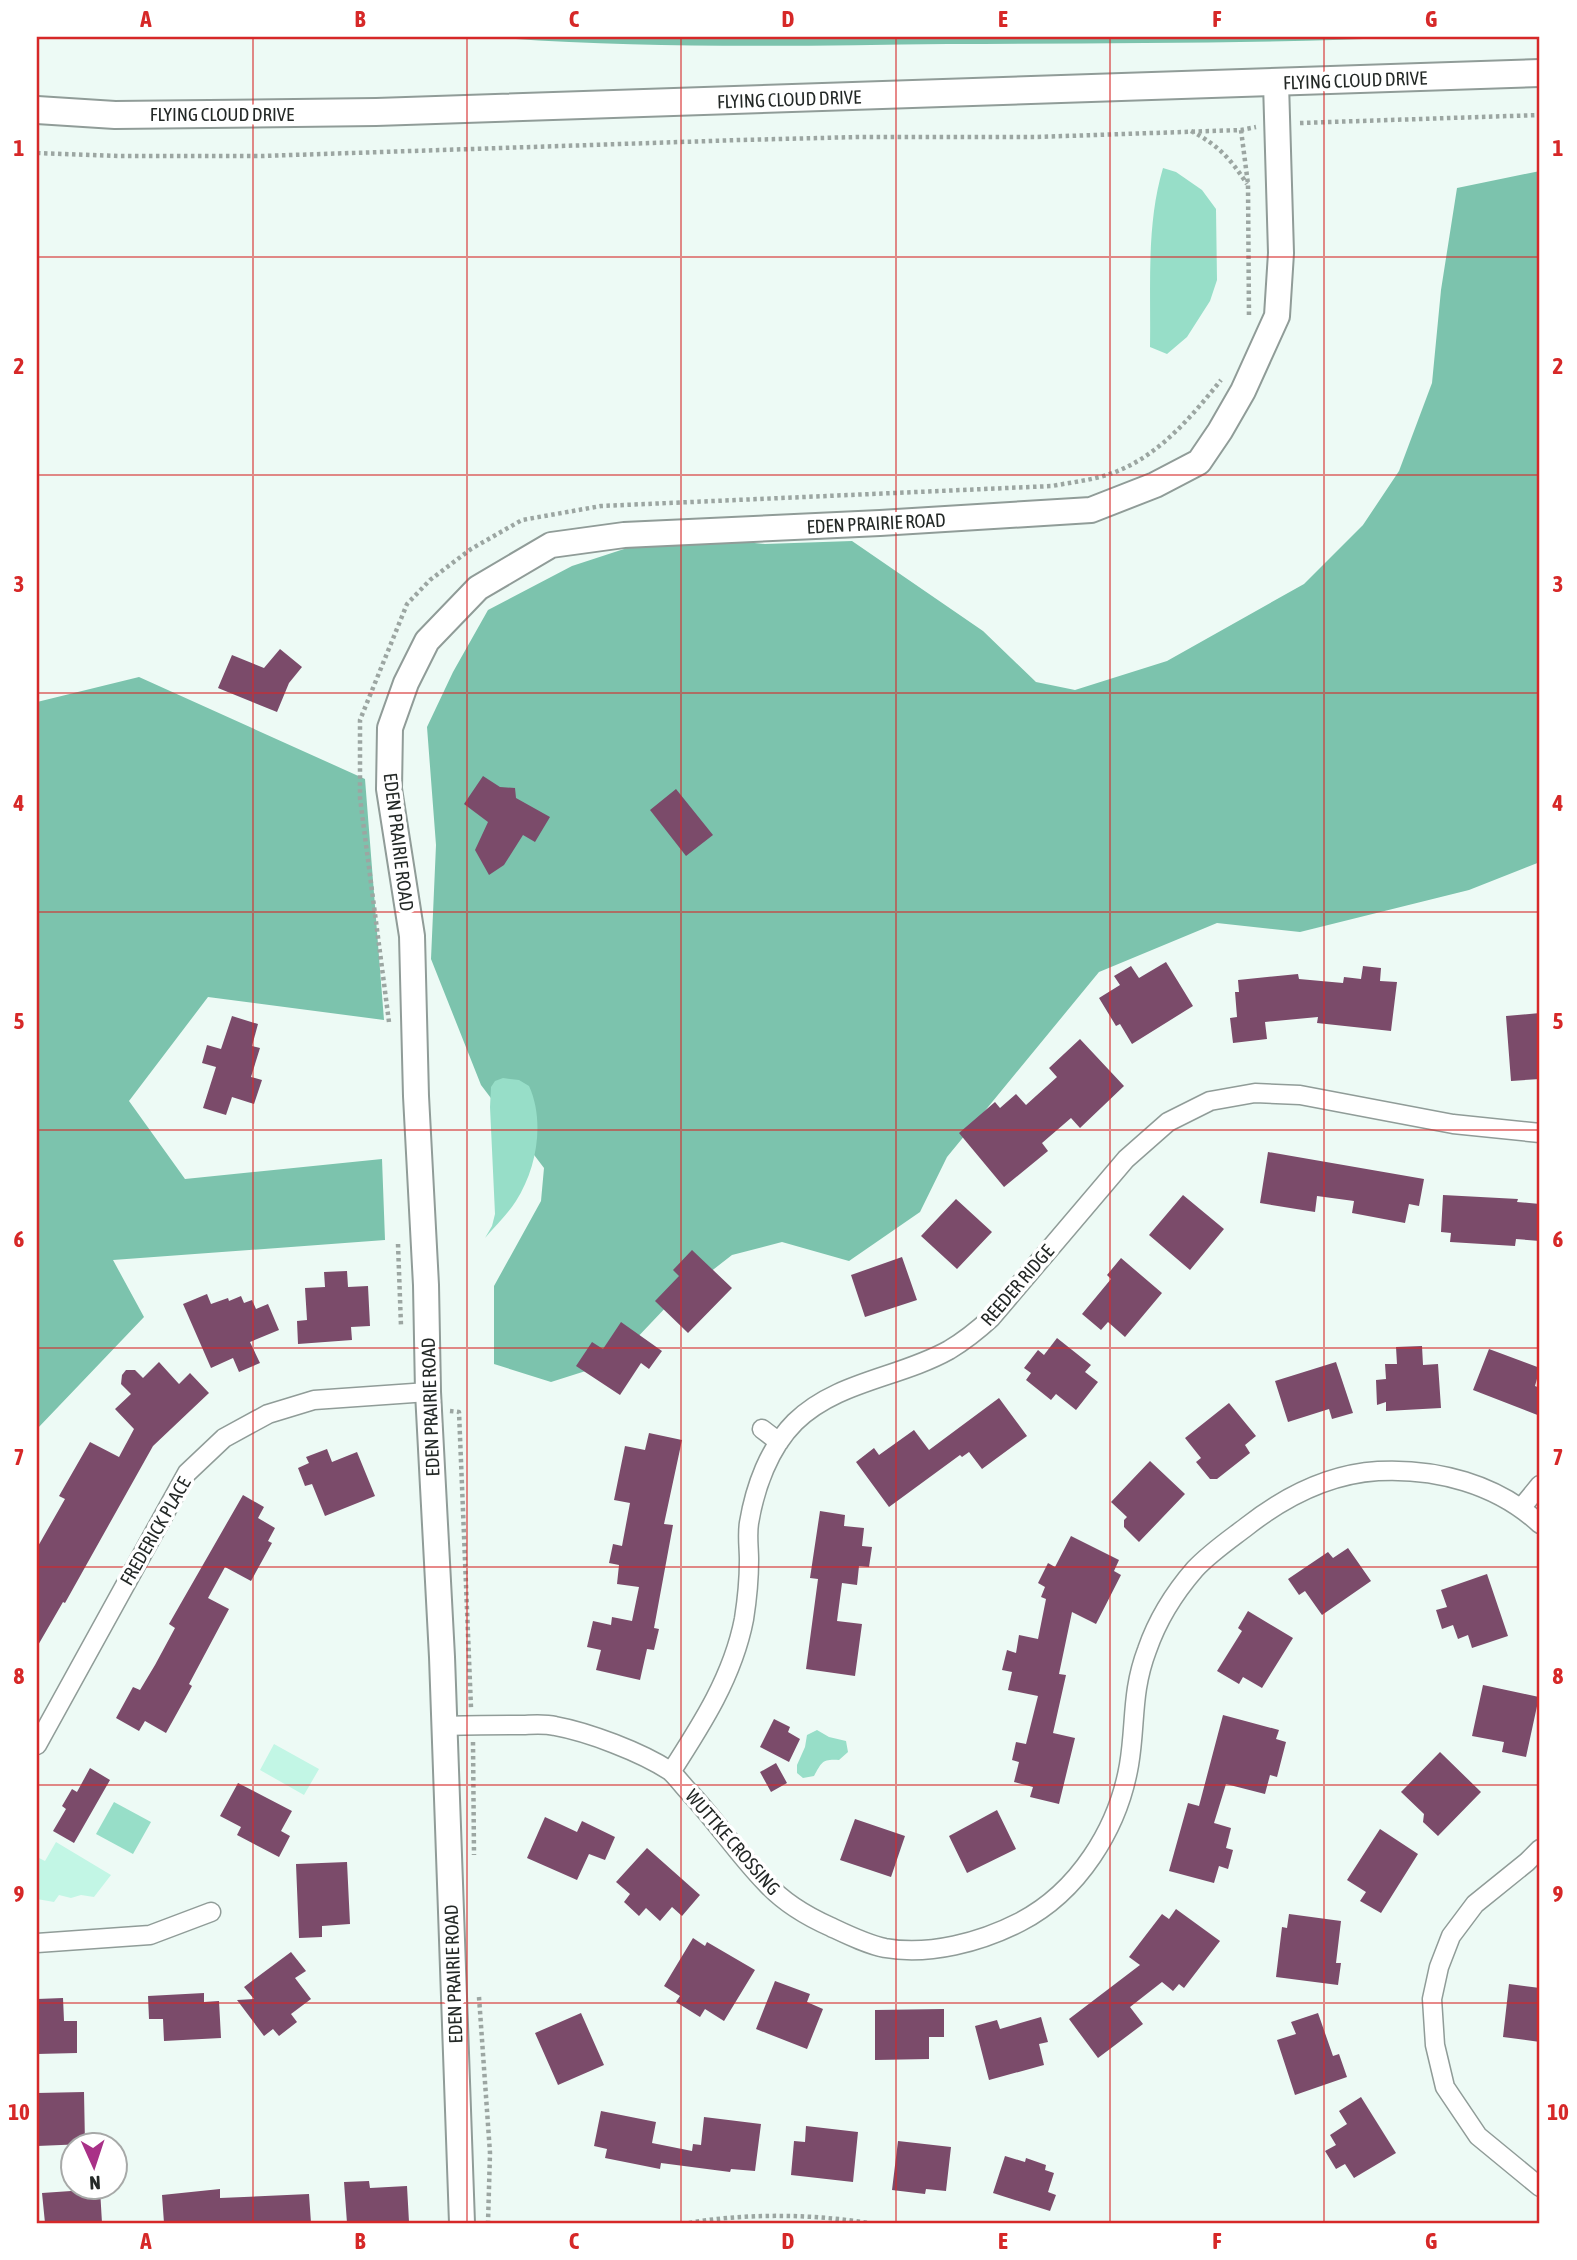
<svg xmlns="http://www.w3.org/2000/svg" width="1577" height="2260" font-family="'Asap Condensed',sans-serif">
<style>
.green{fill:#c2f6e5}
.forest{fill:#7cc3ad}
.water{fill:#97dec8}
.building{fill:#7b4b6a}
.lines{fill:none;stroke-linecap:round;stroke-linejoin:round}
.street-casing{stroke:#909c98;stroke-width:21}
.secondary-casing{stroke:#909c98;stroke-width:28}
.primary-casing{stroke:#909c98;stroke-width:30}
.path{stroke:#9ca6a2;stroke-width:4.5;stroke-dasharray:3.5 3.5;stroke-linecap:butt}
.street{stroke:#fff;stroke-width:18}
.secondary{stroke:#fff;stroke-width:24}
.primary{stroke:#fff;stroke-width:26}
.grid{fill:none;stroke:#d62828;stroke-width:2;stroke-opacity:0.55}
.labels{text-anchor:middle;dominant-baseline:central;stroke-width:7;stroke-linejoin:round;paint-order:stroke}
.street-label{font-size:19px;fill:#232826;stroke:#fff}
.neatline{fill:none;stroke:#d62828;stroke-width:2.5}
.grid-label{font-size:23px;text-anchor:middle;font-weight:bold;fill:#d62828}
</style>
<rect width="100%" height="100%" fill="#edfaf5"/>
<!-- green -->
<path class="green" d="M274,1744L319,1769L304,1795L260,1770Z
M56,1842L111,1875L94,1897L81,1895L71,1898L59,1895L54,1902L37,1899V1857L45,1861Z"/>
<!-- forest -->
<path class="forest" d="M488,37H1414C1259,44 1104,43 948,44C795,46 640,49 488,37Z
M1540,171V862L1469,890L1300,932L1217,923L1099,972L947,1157L920,1212L849,1261L782,1242L732,1255L669,1304L614,1362L551,1382L494,1364V1286L541,1201L544,1168L481,1085L431,959L436,845L427,727L453,672L488,610L572,566L670,534L765,544L852,541L983,631L1036,682L1075,690L1167,661L1304,584L1363,525L1399,471L1432,383L1441,290L1457,188Z
M139,677L365,779L384,1020L208,997L129,1101L185,1179L382,1159L385,1240L113,1260L144,1317L37,1429V702Z"/>
<!-- water -->
<path class="water" d="M1163,168L1176,172L1202,190L1216,209L1217,280L1210,301L1187,337L1167,354L1150,347C1151,288 1146,225 1163,168Z
M503,1078L519,1080L529,1086C545,1121 537,1168 516,1201C508,1214 495,1226 485,1238L492,1226L495,1214L490,1107L491,1087L495,1081Z
M817,1730L829,1737L846,1741L848,1752L839,1760C822,1759 822,1762 814,1776L803,1778L797,1773V1765L805,1747L807,1735Z
M114,1802L151,1822L133,1854L96,1834Z"/>
<!-- building -->
<path class="building" d="M280,649L302,667L289,683L277,712L218,688L232,655L264,668Z
M483,776L500,787L515,788L516,798L550,817L535,842L523,835L504,865L489,875L475,850L488,822L464,804Z
M676,789L713,835L686,856L650,810Z
M1166,962L1193,1006L1132,1044L1120,1024L1116,1026L1099,998L1120,985L1114,976L1131,966L1139,978Z
M1363,966L1381,968L1380,981L1397,982L1391,1031L1317,1023L1318,1017L1265,1022L1267,1039L1233,1043L1230,1018L1237,1017L1235,992H1239L1238,980L1298,974L1299,979L1343,983L1344,977L1361,979Z
M1540,1013V1079L1511,1081L1506,1016Z
M232,1016L258,1024L252,1046L260,1048L251,1077L262,1080L254,1104L232,1097L226,1115L203,1108L216,1067L202,1063L207,1045L221,1049Z
M1080,1039L1124,1086L1080,1128L1071,1118L1042,1143L1048,1151L1004,1187L959,1133L995,1102L1000,1108L1016,1094L1026,1105L1057,1077L1049,1068Z
M1268,1152L1424,1179L1419,1206L1409,1204L1405,1223L1352,1213L1354,1201L1317,1196L1315,1212L1260,1203Z
M1183,1195L1224,1229L1190,1270L1149,1235Z
M1443,1195L1518,1199L1517,1202L1540,1204V1241L1516,1239L1515,1246L1450,1242L1451,1233L1441,1232Z
M956,1199L992,1232L957,1269L921,1236Z
M692,1250L732,1288L688,1333L655,1301L679,1276L673,1270Z
M902,1257L917,1300L865,1317L851,1275Z
M1121,1258L1162,1293L1125,1337L1108,1322L1101,1330L1082,1314L1111,1279L1107,1275Z
M347,1271L348,1287L368,1286L370,1326L351,1327L352,1340L298,1344L297,1321L307,1320L305,1288L325,1287L324,1272Z
M207,1294L211,1304L228,1298L229,1301L241,1296L244,1303L252,1300L256,1309L268,1304L279,1330L250,1342L260,1363L239,1372L233,1358L211,1368L183,1304Z
M621,1322L662,1351L649,1369L641,1363L620,1395L576,1366L592,1342L603,1349Z
M1057,1338L1091,1365L1085,1372L1098,1382L1076,1410L1056,1394L1051,1400L1026,1380L1031,1373L1024,1368L1038,1350L1044,1355Z
M1422,1346L1423,1365L1438,1364L1441,1408L1386,1411V1402L1377,1405L1376,1380L1386,1379L1385,1364H1397L1396,1347Z
M1489,1349L1540,1368L1535,1386L1540,1388V1416L1473,1390Z
M159,1362L179,1384L190,1373L209,1393L153,1446L65,1603L63,1602L37,1647V1548L65,1499L59,1496L90,1442L119,1457L134,1429L115,1409L131,1394L121,1384L122,1375L126,1370H135L143,1378Z
M1336,1362L1353,1413L1332,1419L1329,1409L1288,1422L1275,1381Z
M999,1398L1027,1436L982,1469L969,1452L962,1457L960,1455L889,1507L856,1462L874,1448L879,1455L914,1430L929,1450Z
M1229,1403L1256,1436L1245,1445L1250,1453L1217,1479H1210L1196,1462L1201,1458L1185,1438Z
M649,1433L682,1440L664,1524L673,1525L654,1628L659,1629L654,1650L647,1649L640,1680L596,1670L601,1650L587,1647L593,1621L611,1625L612,1617L632,1621L639,1587L617,1584L619,1565L609,1563L613,1544L622,1546L630,1503L614,1500L625,1446L645,1450Z
M327,1449L332,1462L357,1452L375,1496L325,1516L312,1484L305,1486L298,1468L309,1463L306,1457Z
M1150,1461L1185,1494L1139,1542L1124,1527V1520L1127,1517L1111,1502Z
M243,1495L264,1507L258,1518L275,1528L268,1541L272,1543L251,1581L225,1567L208,1598L229,1609L189,1684L192,1686L166,1733L145,1721L139,1731L116,1718L133,1687L140,1690L155,1665L175,1628L169,1624Z
M820,1511L845,1515L844,1526L864,1528L862,1546L872,1547L869,1567L859,1566L857,1585L842,1583L837,1621L862,1624L855,1676L806,1669L818,1579L810,1578Z
M1071,1536L1119,1560L1114,1571L1121,1575L1096,1624L1072,1612L1059,1674L1066,1675L1053,1733L1075,1738L1059,1804L1030,1797L1033,1787L1014,1782L1019,1762L1012,1760L1016,1742L1026,1744L1038,1696L1008,1690L1012,1672L1002,1670L1007,1650L1016,1653L1019,1635L1038,1639L1046,1599L1041,1597L1045,1587L1038,1583L1048,1563L1055,1567Z
M1348,1548L1371,1581L1322,1615L1305,1591L1299,1595L1288,1579L1328,1552L1333,1558Z
M1487,1574L1508,1636L1472,1648L1468,1635L1458,1639L1453,1625L1442,1629L1436,1610L1447,1607L1441,1590Z
M1248,1611L1293,1638L1262,1688L1243,1677L1239,1684L1217,1671L1242,1631L1238,1628Z
M1483,1685L1539,1697L1526,1757L1502,1752L1504,1742L1472,1736Z
M1223,1715L1279,1730L1276,1739L1286,1742L1277,1777L1270,1775L1265,1794L1226,1784L1214,1823L1231,1828L1226,1848L1233,1850L1228,1869L1219,1866L1214,1883L1169,1871L1188,1803L1199,1806Z
M774,1719L790,1727L788,1732L800,1739L789,1762L760,1747Z
M1440,1752L1481,1792L1438,1836L1423,1822L1424,1814L1401,1792Z
M776,1763L787,1783L771,1792L760,1772Z
M90,1768L110,1780L74,1843L53,1831L66,1809L62,1806L72,1789L77,1792Z
M238,1783L292,1811L281,1831L290,1836L279,1857L237,1835L241,1827L220,1816Z
M997,1810L1016,1849L967,1873L949,1836Z
M545,1817L577,1832L582,1821L615,1837L605,1860L589,1854L577,1880L527,1858Z
M855,1819L905,1836L891,1877L840,1860Z
M1380,1829L1418,1854L1381,1913L1360,1901L1366,1892L1347,1880Z
M647,1848L700,1895L682,1916L672,1907L660,1921L646,1908L639,1916L624,1902L630,1894L616,1882Z
M347,1862L350,1924L322,1926V1937L299,1938L296,1864Z
M1176,1909L1220,1941L1184,1988L1179,1984L1173,1991L1162,1982L1130,2007L1143,2024L1098,2058L1069,2019L1140,1965L1129,1957L1162,1914L1169,1919Z
M1289,1914L1341,1921L1336,1963H1341L1338,1985L1276,1977L1282,1927L1287,1928Z
M693,1938L705,1946L707,1942L755,1970L724,2021L705,2009L700,2017L676,2002L680,1996L664,1986Z
M291,1952L306,1971L295,1978L311,1999L291,2014L297,2022L279,2036L273,2029L264,2036L237,2000L254,1999L244,1987Z
M775,1981L810,1994L807,2002L823,2009L807,2049L756,2029Z
M1509,1984L1540,1988V2042L1503,2037Z
M204,1993V2002L219,2001L221,2038L164,2041L163,2019H149L148,1996Z
M63,1998L64,2021H77V2053L37,2054V1999Z
M944,2009V2037H929V2059L875,2060V2010Z
M581,2013L604,2065L558,2085L535,2033Z
M1318,2013L1333,2056L1339,2054L1347,2077L1295,2095L1277,2040L1296,2034L1291,2022Z
M1041,2017L1048,2042L1039,2044L1044,2065L989,2080L975,2026L997,2020L1000,2029Z
M84,2092L85,2144L37,2146V2093Z
M1361,2097L1396,2153L1354,2178L1345,2164L1336,2169L1325,2151L1336,2145L1330,2135L1347,2124L1339,2111Z
M601,2111L656,2122L652,2143L692,2151L693,2144L701,2145L704,2117L761,2124L755,2171L731,2169L730,2172L661,2163L660,2169L605,2158L607,2149L594,2146Z
M806,2126L858,2132L853,2182L791,2175L794,2141L805,2142Z
M898,2141L951,2147L946,2191L926,2189L925,2194L892,2190Z
M1005,2156L1025,2162L1026,2158L1046,2165L1045,2170L1054,2173L1048,2192L1056,2195L1050,2211L993,2193Z
M369,2181L370,2188L407,2186L409,2222L347,2223L344,2182Z
M100,2189L102,2223H45L42,2193Z
M220,2189V2198L309,2194L311,2223H164L162,2195Z"/>
<g class="lines">
<defs>
<path id="street" d="M762,1429L779,1442
M1522,1507L1540,1485
M445,1726C469,1725 494,1725 518,1725C530,1725 543,1723 555,1726C588,1732 641,1752 670,1771C677,1777 683,1786 690,1793C716,1821 738,1854 765,1882C783,1902 806,1916 831,1927C848,1935 866,1944 885,1948C929,1956 981,1942 1020,1922C1078,1892 1118,1829 1129,1765C1136,1724 1131,1692 1147,1650C1157,1621 1175,1592 1195,1569C1210,1553 1229,1540 1246,1527C1284,1497 1330,1474 1378,1471C1436,1468 1497,1484 1540,1524
M37,1745L187,1473L224,1438L268,1414L314,1400L428,1392
M671,1772C702,1724 733,1676 744,1619C747,1600 749,1579 749,1560C749,1548 747,1535 749,1523C755,1487 769,1448 795,1422C837,1381 899,1378 949,1350C964,1341 978,1330 991,1318L1126,1159L1168,1122L1210,1101L1255,1093L1300,1095L1453,1124L1540,1133
M1540,1849L1527,1862L1475,1904L1451,1936L1439,1967L1432,1999L1435,2045L1445,2087L1478,2136L1540,2187
M37,1943L150,1935L211,1912"/>
<path id="secondary" d="M462,2223L442,1657L428,1392L426,1285L416,1096L412,936L389,789L390,728L406,683L427,641L478,588L551,545L624,535L880,523L1091,510L1155,485L1199,462L1220,431L1243,391L1277,316L1281,253L1276,83"/>
<path id="primary" d="M37,110L115,115L376,112L1540,73"/>
</defs>
<!-- street casing -->
<use href="#street" class="street-casing"/>
<!-- secondary casing -->
<use href="#secondary" class="secondary-casing"/>
<!-- primary casing -->
<use href="#primary" class="primary-casing"/>
<!-- path -->
<path class="path" d="M1300,123L1540,115
M1241,130L1248,184L1249,318
M1191,131C1218,145 1230,158 1247,184
M37,153L120,156H262L740,140L859,137H1036L1241,130L1256,127
M389,1022L360,798V720L407,604L430,580L471,549L522,520L601,506L1052,486C1068,483 1084,481 1100,477C1153,463 1188,421 1221,380
M398,1244L401,1326
M450,1411L459,1412L471,1708
M473,1742L474,1855
M479,1997L490,2153L488,2223
M689,2223C745,2213 812,2214 869,2223"/>
<!-- street -->
<use href="#street" class="street"/>
<!-- secondary -->
<use href="#secondary" class="secondary"/>
<!-- primary -->
<use href="#primary" class="primary"/>
</g>
<!-- grid -->
<path class="grid" d="M253,37V2223M467,37V2223M681,37V2223M896,37V2223M1110,37V2223M1324,37V2223M37,257H1540M37,475H1540M37,693H1540M37,912H1540M37,1130H1540M37,1348H1540M37,1567H1540M37,1785H1540M37,2003H1540"/>
<g class="labels">
<!-- street labels -->
<g class="street-label">
<text transform="translate(1355 80) rotate(-2)">FLYING CLOUD DRIVE</text>
<text transform="translate(789 99) rotate(-2)">FLYING CLOUD DRIVE</text>
<text x="222" y="114">FLYING CLOUD DRIVE</text>
<text transform="translate(876 523) rotate(-3)">EDEN PRAIRIE ROAD</text>
<text transform="translate(399 842) rotate(83)">EDEN PRAIRIE ROAD</text>
<text transform="translate(1017 1285) rotate(-49)">REEDER RIDGE</text>
<text transform="translate(430 1407) rotate(-92)">EDEN PRAIRIE ROAD</text>
<text transform="translate(155 1531) rotate(-60)">FREDERICK PLACE</text>
<text transform="translate(733 1842) rotate(49)">WUTTKE CROSSING</text>
<text transform="translate(453 1974) rotate(-92)">EDEN PRAIRIE ROAD</text>
</g>
</g>
<!-- border -->
<rect width="1577" height="2260" fill="none" stroke="#ffffff" stroke-width="77"/>
<!-- north arrow -->
<g transform="translate(94 2166) rotate(177)"><circle r="33" fill="#ffffff" stroke="#a7a9a8" stroke-width="2"/>
<path d="M0-5L12 26L0 18L-12 26Z" fill="#a93187"/>
<text y="-10" font-size="19" font-weight="bold" text-anchor="middle" fill="#232826">N</text>
</g>
<rect x="38" y="38" width="1500" height="2184" class="neatline"/>
<g class="grid-label">
<text x="146" y="27">A</text>
<text x="360" y="27">B</text>
<text x="574" y="27">C</text>
<text x="788" y="27">D</text>
<text x="1003" y="27">E</text>
<text x="1217" y="27">F</text>
<text x="1431" y="27">G</text>
<text x="19" y="156">1</text>
<text x="1558" y="156">1</text>
<text x="19" y="374">2</text>
<text x="1558" y="374">2</text>
<text x="19" y="592">3</text>
<text x="1558" y="592">3</text>
<text x="19" y="811">4</text>
<text x="1558" y="811">4</text>
<text x="19" y="1029">5</text>
<text x="1558" y="1029">5</text>
<text x="19" y="1247">6</text>
<text x="1558" y="1247">6</text>
<text x="19" y="1465">7</text>
<text x="1558" y="1465">7</text>
<text x="19" y="1684">8</text>
<text x="1558" y="1684">8</text>
<text x="19" y="1902">9</text>
<text x="1558" y="1902">9</text>
<text x="19" y="2120">10</text>
<text x="1558" y="2120">10</text>
<text x="146" y="2249">A</text>
<text x="360" y="2249">B</text>
<text x="574" y="2249">C</text>
<text x="788" y="2249">D</text>
<text x="1003" y="2249">E</text>
<text x="1217" y="2249">F</text>
<text x="1431" y="2249">G</text>
</g>
</svg>
